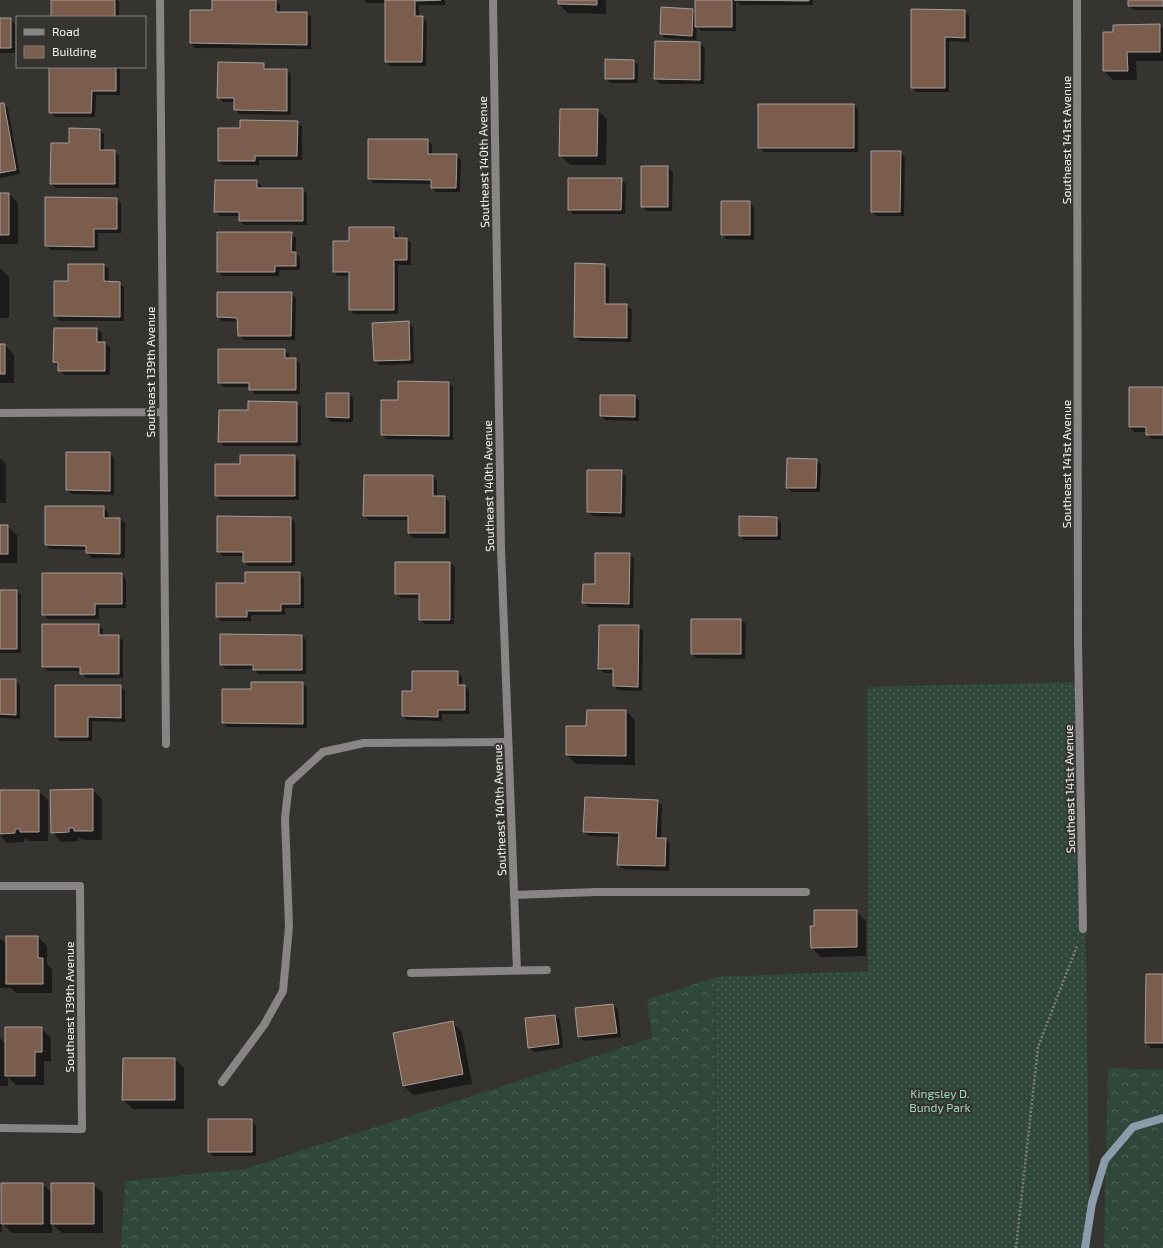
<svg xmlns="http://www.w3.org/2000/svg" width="1163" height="1248" font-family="'Exo 2',sans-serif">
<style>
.grass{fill:url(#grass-dots)}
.forest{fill:url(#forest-crowns)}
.shadow{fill:#0007}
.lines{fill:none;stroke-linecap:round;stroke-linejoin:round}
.stream{stroke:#8b9cab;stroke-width:8}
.building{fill:#7a5d4d;stroke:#a39d9a}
.path{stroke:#7c7b77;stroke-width:2.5;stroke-dasharray:2 2;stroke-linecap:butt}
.service{stroke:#888584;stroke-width:8}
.minor{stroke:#888584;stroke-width:8}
.labels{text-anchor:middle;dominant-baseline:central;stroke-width:4;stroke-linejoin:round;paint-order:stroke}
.street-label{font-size:12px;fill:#f5f4f1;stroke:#363430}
.park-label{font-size:12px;fill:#9cd9bb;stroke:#363430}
</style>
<defs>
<pattern id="grass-dots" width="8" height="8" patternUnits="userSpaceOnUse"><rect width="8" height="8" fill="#30473c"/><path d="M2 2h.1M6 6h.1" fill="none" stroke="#4f6259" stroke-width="1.8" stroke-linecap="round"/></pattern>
<pattern id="forest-crowns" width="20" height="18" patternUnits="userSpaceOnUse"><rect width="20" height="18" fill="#30473c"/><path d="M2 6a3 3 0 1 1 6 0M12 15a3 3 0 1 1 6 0" fill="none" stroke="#4f6259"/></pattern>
</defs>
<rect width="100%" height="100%" fill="#363430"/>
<!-- grass -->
<path class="grass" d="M1082,682L1090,1248H716L715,977L868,971L867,687Z"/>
<!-- forest -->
<path class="forest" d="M715,977L716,1248H121L125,1181L245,1169L652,1038L647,1000Z
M1108,1068L1163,1070V1248H1104Z"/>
<!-- shadow -->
<path class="shadow" d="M52,0H117L119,2V17H52Z
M364,0H445V5H419V17H422L427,21L426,66H390L386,62V3H367Z
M559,0H606V14L568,13L559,4Z
M696,0H813V5H740L736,1V31H701L697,27L696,40L665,38L661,34L693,10L696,13Z
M1129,0H1163V10H1134L1129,5Z
M276,1L280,5V13H307L311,17V49L195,48L191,43V11H213Z
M912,10L964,11L969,15V42L949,41V92H916L912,87Z
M0,19H10L15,24V53H0Z
M1159,25L1163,29V61H1136L1137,80H1113L1104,71Z
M656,42L700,43L705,48L704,84H660L655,79Z
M634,61L638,65V83H611L606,79Z
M263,64L268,70H287L291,75V115L239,114L235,110V102H223L218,97Z
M50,67H118L120,69V95H96L95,117H55L50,112Z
M0,104H3L8,108L20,174L0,178Z
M854,105L858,110V152H764L759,148Z
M597,110L607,119L606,165H570L560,155Z
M297,122L302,126V160H259V165H223L219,161L241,129Z
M100,130L104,134V151H114L119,156V188H56L51,184L70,144Z
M427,140L432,145V155H456L461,160L460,192H436L432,187V184L374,183L369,179Z
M900,152L905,157L904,216H877L872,212Z
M642,167H668L673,172L672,211H646L642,206Z
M621,179L626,184L625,214H573L569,209Z
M256,181L261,185V189H303L307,194V225H244L240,221V216H220L215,211Z
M0,194H9L18,203V244H0Z
M117,199L121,203V233H98V251L51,250L46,246Z
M750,202L754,207V240L726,239L722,235Z
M393,228L398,233V239H406L411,243V265H398V314H354L350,310V276H338L334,272L350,242Z
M291,233L296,238V253L300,258V270H279V276H222L218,272Z
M69,265H104L109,269L108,283H119L124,287V321H59L55,316V282H69Z
M605,265L609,269V305H627L632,310L631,342L580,341L575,337Z
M0,268L9,277V318H0Z
M291,293L296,298L295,340H244L239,335V322L222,321L218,316Z
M408,322L413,327L414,364L379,365L375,361Z
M55,329H97L102,333V343H105L110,347V375H64L54,362Z
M0,345H5L14,355V383H0Z
M284,350L289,354V359H295L300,363V394H254L250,387H224L219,383Z
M449,383L453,387V440L387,439L382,435L399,401Z
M1130,388H1163V439H1152L1147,434V432H1134L1130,427Z
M349,394L353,398V422H331L327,417Z
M635,396L639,401V421L605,420L601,416Z
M297,403L301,407V446H224L219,441L249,411Z
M109,453L114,458V495L72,494L67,490Z
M295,456L299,461V500H220L216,495L241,465Z
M0,458L6,464V503H0Z
M816,460L821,464L820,492H792L787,488Z
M621,471L626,476L625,517L593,516L588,512Z
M433,476L437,481V497H445L449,502V538H413L409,533V520H369L364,516Z
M103,507L108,512V519H120L125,523V558H92L87,553V550L50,549L46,545Z
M291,518L295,523V566H248L244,561V556H223L218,552Z
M776,518L781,522V540H744L740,535Z
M0,526H8L17,535V563H0Z
M630,554L634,558L633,608L588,607L583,602L596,585Z
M396,563H450L455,567L454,624H425L420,619V598H401L396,594Z
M300,573L304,578V608H285V615H251V621H221L217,617L246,584Z
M122,574L126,579V608H99V619H48L43,614Z
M0,591H17L21,595V653H0Z
M692,620H741L746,624L745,659L696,658L692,654Z
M99,625L103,630V636H118L123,641V678H86L81,671H48L43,667Z
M638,626L643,631L642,691L618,690L614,686V673H604L599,669Z
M302,636L306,640V674H258L254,669H226L221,665Z
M457,672L462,677V686H465L469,690V714H442V721L407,720L403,716L413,692Z
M0,680L16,681L20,685V719L0,718Z
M303,683L307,688V728L227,727L223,723L252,690Z
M120,686L125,691V722L92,721V741H60L56,737Z
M626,711L635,720V765L576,764L567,755V727H587Z
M93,790L102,800V840H84L78,837V841L61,842L52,832Z
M0,791H38L48,800V841H30L24,838V842L7,843L0,835Z
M657,801L662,805L661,839H666L670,843L669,871L623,869L618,865L619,837L589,836L584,832Z
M856,911L866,921V956L821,957L812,948L815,927Z
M38,937L47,946V964L52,969V993H16L11,988H0V938L7,945Z
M1147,975H1163V1048H1151L1146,1043Z
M613,1005L618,1009L621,1037L584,1041L579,1037Z
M555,1016L560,1020L563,1048L534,1052L529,1047Z
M452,1022L462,1032L472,1084L413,1095L404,1086Z
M41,1028L51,1038V1061H44V1085H16L8,1077V1086H0V1038L6,1045Z
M175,1059L184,1068V1109H133L123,1100Z
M251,1120L256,1125V1156H213L209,1152Z
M43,1184L52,1193L93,1184L103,1193V1233H62L52,1224V1233H12L2,1223V1232H0V1190L2,1192Z"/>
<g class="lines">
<!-- stream -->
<path class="stream" d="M1085,1248L1092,1203L1105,1160L1133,1127L1163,1118"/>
</g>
<!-- building -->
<path class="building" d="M51,0H115V17H51Z
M212,0H276V12H307V45L190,43V10H212Z
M385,0H441L415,1V16H423L422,62H385Z
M558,0H597V5L558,4Z
M695,0H732V27H695Z
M734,0H809V1Z
M1128,0H1163V6H1128Z
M661,7L693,9L692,36L660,34Z
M911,9L965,10V38L945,37V88H911Z
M0,18H11V48H0Z
M1160,24V52H1127L1128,71H1103V32H1113V25Z
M655,41L700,42V80L654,79Z
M605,59L634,60V79H605Z
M218,62L264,63V69H287V111L234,110V98H217Z
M49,67H116V91H92L91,113H49Z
M0,103H4L16,170L0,173Z
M758,104H854V148H758Z
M560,109H598L597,156H559Z
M240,120L298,121L297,156H255V161H218V128H240Z
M69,128L100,129V150H115V184H50L51,143H69Z
M368,139H428V154H457L456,188H431V180L368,179Z
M871,151H901L900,212H871Z
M641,166H668V207H641Z
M568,178H622L621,210H568Z
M215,180H257V188H303V221H239V212H214Z
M0,193H9V235H0Z
M45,197L117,198V229H94V247L45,246Z
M721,201H750V235H721Z
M349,227H394V238H407V260H394V310H349V272H333V241H349Z
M217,232H292L291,252H296V266H275V272H217Z
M575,263L605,264V304H627V338L574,337Z
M68,264H104V281L120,282V317L54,316V281H68Z
M217,292H292L291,336H238L237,318L217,317Z
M409,321L410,360L374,361L372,323Z
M54,328H97V342H105V371H58V363L53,362Z
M0,344H5V374H0Z
M218,349H285V358H296V390H249V383H218Z
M398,381L449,382V436L381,435V400H398Z
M1129,387H1163V435H1146V427H1129Z
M326,393H349V418L326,417Z
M600,395H635V417L600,416Z
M248,401L297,402V442H218L219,410H248Z
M66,452H110V491L66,490Z
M240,455H295V496H215V464H240Z
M787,458L817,459L816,488H786Z
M587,470H622L621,513L587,512Z
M364,475H433V496H445V533H408V516H363Z
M45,506H104V518H120V554L86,553V546L45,545Z
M217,516L291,517V562H243V552H217Z
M739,516L777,517V536H739Z
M0,525H8V554H0Z
M595,553H630L629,604L582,603L583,584H595Z
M395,562H450V620H419V594H395Z
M245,572H300V604H281V611H247V617H216V583H245Z
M42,573H122V604H95V615H42Z
M0,590H17V649H0Z
M691,619H741V654H691Z
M42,624H99V635H119V674H80V667H42Z
M599,625H639L638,687L613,686V669H598Z
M220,634L302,635V670H253V665H220Z
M412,671H458V685H465V710H438V717L402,716V691H412Z
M0,679H16V715L0,714Z
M251,682H303V724L222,723V689H251Z
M55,685H121V718L88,717V737H55Z
M587,710H626V756L566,755V726H586Z
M93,789V831H74V828H69V832L51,833L50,790Z
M0,790H39V832H20V829H15V833L0,834Z
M585,797L658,800L656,838H666L665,866L617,865L619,833L583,832Z
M814,910H857V947L811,948L810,926H814Z
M6,936H38V958H43V984H6Z
M1146,974H1163V1043H1145Z
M613,1004L617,1033L578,1037L575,1008Z
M555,1015L559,1044L528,1048L525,1018Z
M453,1021L463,1074L403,1086L393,1033Z
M5,1027H42V1052H35V1076H5Z
M123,1058H175V1100H122Z
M208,1119H252V1152H208Z
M1,1183H43V1224H1Z
M51,1183H94V1224H51Z"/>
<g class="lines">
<!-- path -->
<path class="path" d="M1016,1248L1038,1047L1077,946"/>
<!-- service -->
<path class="service" d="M514,895L596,892H806
M222,1082L264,1025L283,991L289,927L285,818L289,783L323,752L364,743L508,742"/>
<!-- minor -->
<path class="minor" d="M160,0L166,744
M493,0L501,548L517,971
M1077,0L1078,644L1083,929
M0,413L162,412
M0,886H80L82,1129L0,1128
M411,973L547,970"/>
</g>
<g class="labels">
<!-- street labels -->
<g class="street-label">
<text transform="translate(1066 140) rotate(-90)">Southeast 141st Avenue</text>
<text transform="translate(483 162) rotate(-91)">Southeast 140th Avenue</text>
<text transform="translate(150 372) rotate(-90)">Southeast 139th Avenue</text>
<text transform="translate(1066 464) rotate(-90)">Southeast 141st Avenue</text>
<text transform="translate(488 486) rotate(-91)">Southeast 140th Avenue</text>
<text transform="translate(1069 789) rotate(-91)">Southeast 141st Avenue</text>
<text transform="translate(499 810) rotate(-92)">Southeast 140th Avenue</text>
<text transform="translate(69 1007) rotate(-90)">Southeast 139th Avenue</text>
</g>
<!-- park labels -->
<g class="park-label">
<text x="940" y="1093">Kingsley D.<tspan x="940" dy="14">Bundy Park</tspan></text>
</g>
</g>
<!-- legend -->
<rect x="16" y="16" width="130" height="52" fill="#363430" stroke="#82817d"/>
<rect x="24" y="29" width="20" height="6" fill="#888584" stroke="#82817d"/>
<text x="52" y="36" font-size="12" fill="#f5f4f1">Road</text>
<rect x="24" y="46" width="20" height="12" fill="#7a5d4d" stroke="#82817d"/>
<text x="52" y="56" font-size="12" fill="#f5f4f1">Building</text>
</svg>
